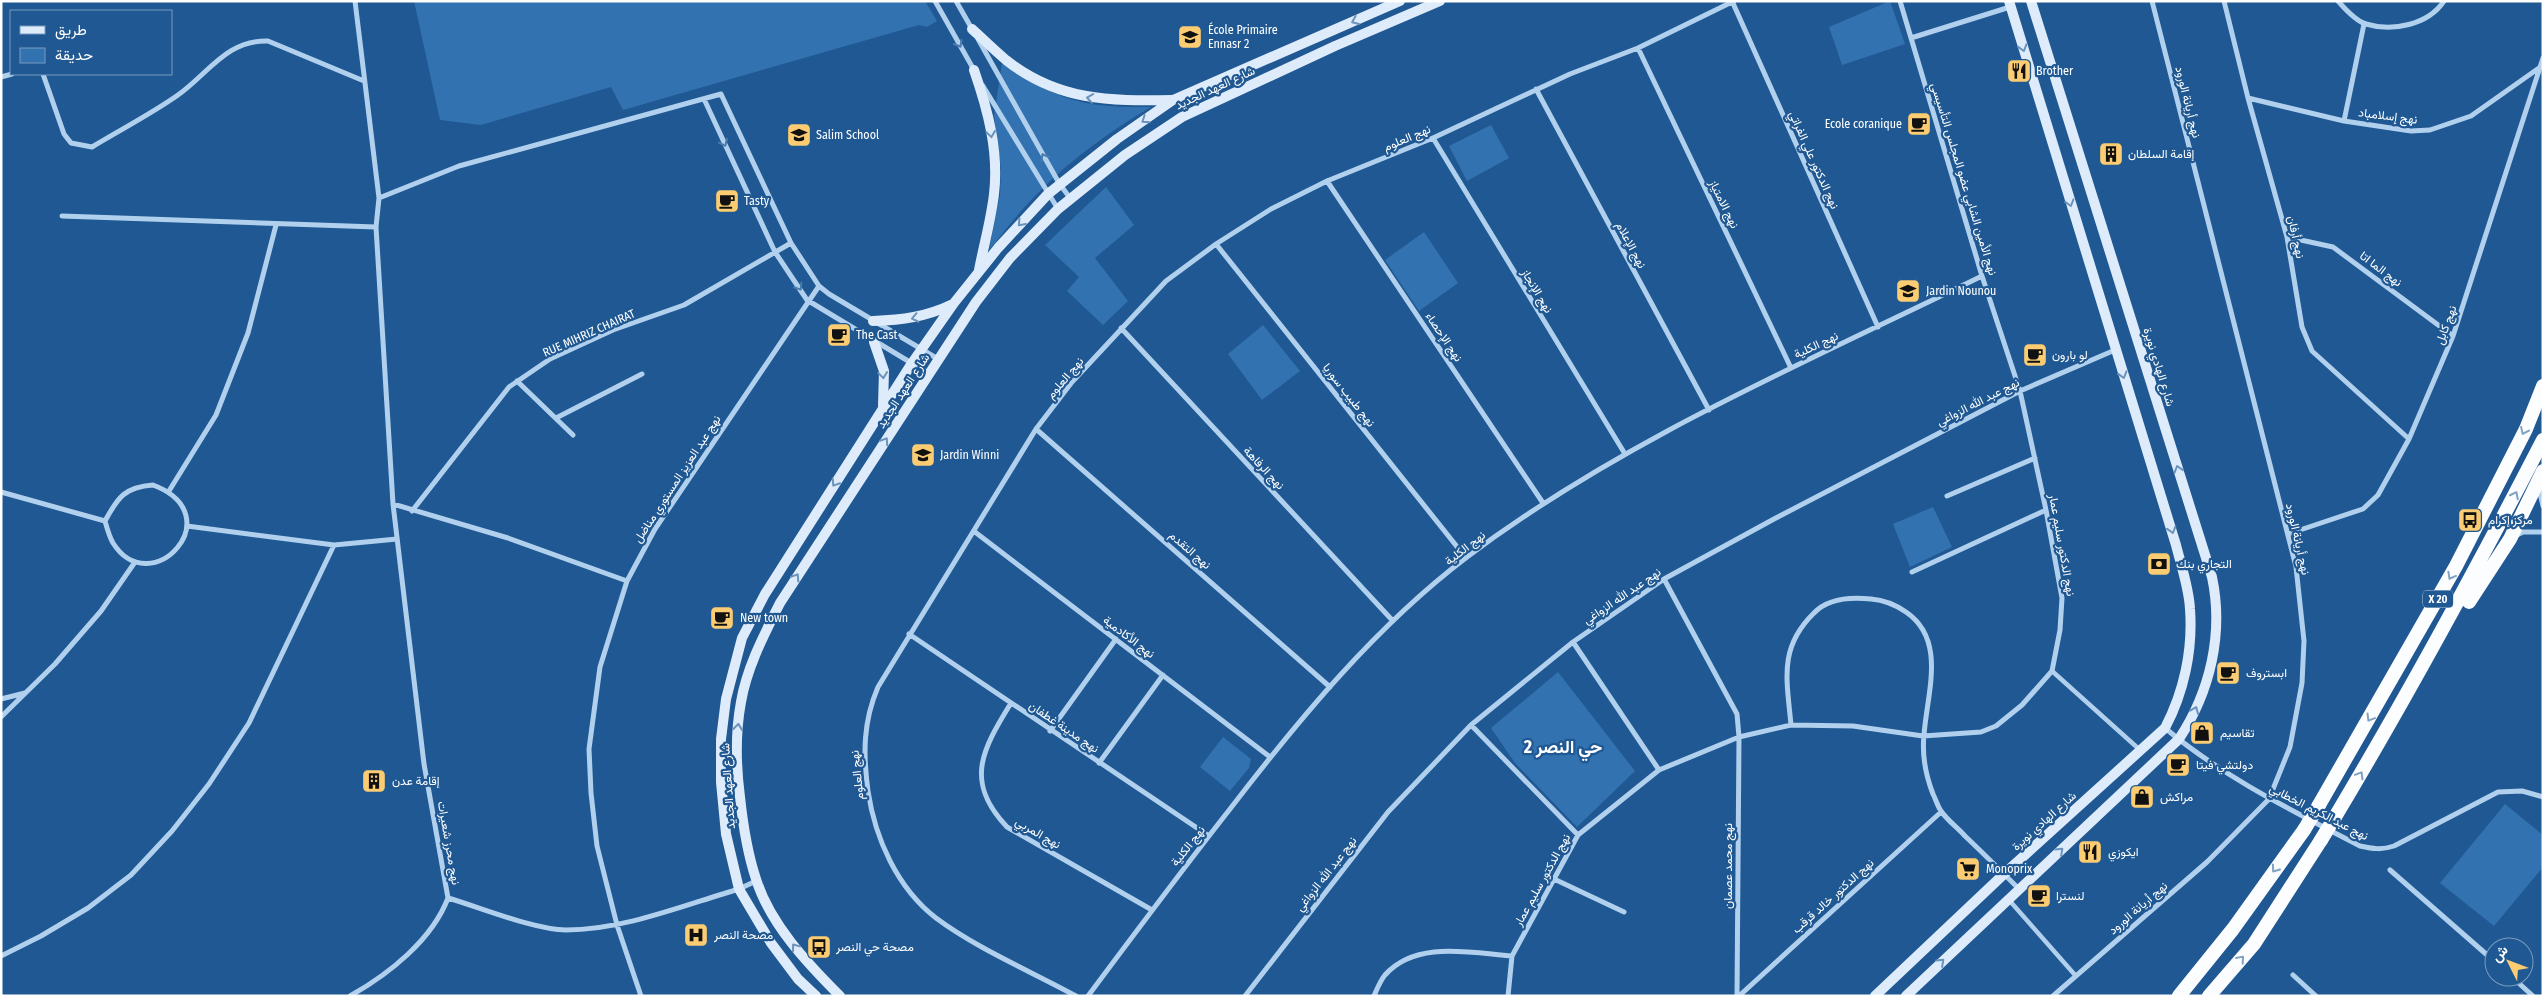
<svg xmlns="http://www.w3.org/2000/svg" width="2544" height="997" font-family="'Fira Sans Condensed',Vazirmatn,sans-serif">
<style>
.green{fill:#3372b0}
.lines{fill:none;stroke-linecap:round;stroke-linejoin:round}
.pedestrian{stroke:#b1d0ee;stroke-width:4.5}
.minor{stroke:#b1d0ee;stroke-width:5}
.secondary{stroke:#ddebfa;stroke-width:10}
.trunk{stroke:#fcfdff;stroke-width:14}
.trunk-bridge{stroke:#fcfdff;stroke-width:14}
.oneway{stroke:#6b93bc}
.oneway2{stroke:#4b7cae}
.oneway3{stroke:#82a2c3}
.labels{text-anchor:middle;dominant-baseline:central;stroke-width:4.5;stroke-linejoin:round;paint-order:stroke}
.shield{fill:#1f5892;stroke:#bccdde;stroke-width:1}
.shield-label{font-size:11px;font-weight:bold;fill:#fff}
.poi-label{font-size:12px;fill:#fff;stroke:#1f5892;text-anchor:start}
.street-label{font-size:12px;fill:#fff;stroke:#1f5892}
.district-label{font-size:18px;font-weight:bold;fill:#fff;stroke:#1f5892}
</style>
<rect width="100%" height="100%" fill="#1f5892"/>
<!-- green -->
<path class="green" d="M414,1H925L937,21L927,27L919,25L623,110L611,87L481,125L440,120Z
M1890,1L1905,44L1842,65L1829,27Z
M1002,63C1058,101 1084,108 1151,107C1110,131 1070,160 1036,195C1019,212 1004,232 989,250L1000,195L1001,169L994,116Z
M1491,125L1509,158L1467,181L1449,146Z
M1106,187L1134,225L1095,258L1128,301L1103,325L1067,291L1079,277L1045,245Z
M1424,232L1458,283L1419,311L1385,260Z
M1263,325L1300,371L1262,400L1228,354Z
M1933,507L1952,547L1910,567L1893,524Z
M1558,672L1635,771L1577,827L1515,763L1491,728Z
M1223,737L1251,759L1249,768L1230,791L1200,767Z
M2505,804L2543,835V867L2494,926L2440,883Z"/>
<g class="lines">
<!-- pedestrian -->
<path class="pedestrian" d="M2052,671L2140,750
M2009,900L2075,975"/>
<!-- minor -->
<path class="minor" d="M355,1L379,198L376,227L393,504L424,764L448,898C479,907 535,930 566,930C624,930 684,905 739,889L756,881
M935,1L974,70
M956,1L972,29
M1732,1L1878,327
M2224,1L2248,98L2287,237L2302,327L2312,351L2409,439
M2338,1C2345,9 2356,21 2366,24C2392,32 2428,25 2444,1
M1911,38L2010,7
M978,39L1059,183L1070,198
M1638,48L1791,368
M43,74L64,134L71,143L92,147C120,130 151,114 178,95C209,73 226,40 268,41L364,81
M1,77L12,74
M983,86L1058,209
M1536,89L1709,410
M2248,98L2344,121L2411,131L2430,130L2471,116L2539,68
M704,99L775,252L807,300L928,373
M2344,121L2364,24
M1433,138L1625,454
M1327,181L1543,503
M379,198L459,166L721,94L791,243L819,286L829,294L938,359
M62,216L376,227
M2287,237L2333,247L2453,336
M1216,244L1466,558
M1121,328L1393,621
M517,381L573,435
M556,418L642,374
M1036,429L1330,687
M153,485C233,515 151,603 113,543C109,536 107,528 105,521C118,497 125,487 153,485Z
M2539,489L2543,506
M169,491L216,415L248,333L276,225
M1,492L105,521
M1947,496L2035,458
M393,504L508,538L627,581
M412,511L509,387L550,359L613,330L684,305L791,243
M187,526L334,545L397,539
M975,532L1270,757
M2288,534L2363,509L2378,495L2409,439L2453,336L2543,58
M2515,536L2523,532H2543
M1912,572L2046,510
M1664,579L1737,714L1739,737L1737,996
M909,634L1209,836
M1573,642L1659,770
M1,699L25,693
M1011,703C982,750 964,782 1007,827L1152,910
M1,717L55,664L101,611L135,562
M1471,725L1578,835
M1791,725C1787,680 1778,648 1814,613C1828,598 1852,597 1871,599C1883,600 1896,605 1906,612C1947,640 1927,693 1924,735C1922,754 1926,776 1933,794C1936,800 1938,807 1941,811C1947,820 1958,828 1965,836C1983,853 2001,871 2019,889
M2165,728C2223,777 2293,811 2360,846C2373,849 2382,850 2394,846L2498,792L2522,791L2543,797
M1050,731L1116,639
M1099,763L1163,675
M2390,870L2494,961
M1554,879L1624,912
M1,956L41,936L88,908L131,875L172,831L209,784L249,723L334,545
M2293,975L2316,996
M2512,977L2533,996
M350,996C389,974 432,940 448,898
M641,996L617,925L597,846L591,793L589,749L600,667L627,581L655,529L819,286
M1076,996C1032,972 976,948 936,918C897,888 875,838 868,791C863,754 863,722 878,687L1036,429L1072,382L1166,281L1216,244L1271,209L1327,181L1433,138L1570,74L1638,48L1734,1
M1088,996C1135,933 1182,870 1230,809C1300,718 1376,626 1467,557C1624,439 1807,362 1982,276
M1245,996L1388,812L1471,725L1573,642L1664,579L1774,519L2020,391L2115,350
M1374,996C1377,989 1380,981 1385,975C1416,940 1471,953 1512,956
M1508,996L1512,956L1578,835L1659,770L1739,737L1791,725L1853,726L1923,736L1981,732L1996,726L2022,705L2052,671L2060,630L2062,598L2046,510L2020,391L1982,276L1900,1
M1739,996L1941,812
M2053,996L2207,862L2269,799L2290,747L2302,683L2304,641L2296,567L2152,1"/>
<!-- secondary -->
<path class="secondary" d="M972,29C983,39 994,50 1006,60C1058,101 1109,101 1172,100
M974,70C988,110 999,152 994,194C991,220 984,244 979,270
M873,321C902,320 926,317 953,304
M874,342L884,371L883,406
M816,996L798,979L771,943L739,889L726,834L721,782V739L726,699L742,638L765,594L912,363L954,303L998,248L1048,194L1117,139L1173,100L1400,1
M840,996C807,963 770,924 756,879C747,852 743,825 740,797C736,766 735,734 741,702C747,667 764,635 780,603L976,302L1010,258L1058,209L1125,155L1182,117L1335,46L1440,1
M1875,996L2004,874L2165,728C2184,692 2193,650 2190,609C2189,588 2181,565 2176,545L2009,1
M1906,996L2179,739C2210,692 2224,634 2212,577L2031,1"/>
<!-- trunk -->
<path class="trunk" d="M2469,602L2510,539L2543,471
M2319,805L2456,566L2526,429L2543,386
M2335,817C2409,693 2477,568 2543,440
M2179,996L2233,929L2304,830
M2209,996L2254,944L2321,840"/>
<!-- trunk-bridge -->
<path class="trunk-bridge" d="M2304,830L2319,805
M2321,840L2335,817"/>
</g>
<!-- one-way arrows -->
<defs><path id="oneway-chevron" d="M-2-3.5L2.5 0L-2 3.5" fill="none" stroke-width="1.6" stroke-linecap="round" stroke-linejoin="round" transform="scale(1.25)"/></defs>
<g class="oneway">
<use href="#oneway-chevron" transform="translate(1355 21) rotate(157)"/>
<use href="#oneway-chevron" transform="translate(2023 48) rotate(73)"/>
<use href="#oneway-chevron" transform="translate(1090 98) rotate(-171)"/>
<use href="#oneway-chevron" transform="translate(1145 120) rotate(146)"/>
<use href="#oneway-chevron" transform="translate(991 134) rotate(82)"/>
<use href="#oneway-chevron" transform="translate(2070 203) rotate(73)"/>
<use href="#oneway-chevron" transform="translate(1021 223) rotate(132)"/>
<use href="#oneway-chevron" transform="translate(915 318) rotate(168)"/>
<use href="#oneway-chevron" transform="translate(883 375) rotate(84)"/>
<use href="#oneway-chevron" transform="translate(2123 375) rotate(73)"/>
<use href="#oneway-chevron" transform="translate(885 441) rotate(-57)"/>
<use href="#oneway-chevron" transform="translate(2178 469) rotate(-107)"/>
<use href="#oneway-chevron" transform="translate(835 483) rotate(123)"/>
<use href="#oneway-chevron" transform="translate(2172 530) rotate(73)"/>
<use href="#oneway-chevron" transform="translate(796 577) rotate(-57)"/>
<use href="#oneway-chevron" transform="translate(2195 710) rotate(-68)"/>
<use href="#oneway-chevron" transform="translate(738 727) rotate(-84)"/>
<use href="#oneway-chevron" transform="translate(2060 851) rotate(-43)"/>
<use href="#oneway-chevron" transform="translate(795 947) rotate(-127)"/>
<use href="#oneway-chevron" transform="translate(1941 962) rotate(-43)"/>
</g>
<g class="oneway2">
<use href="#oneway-chevron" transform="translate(959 44) rotate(60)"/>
<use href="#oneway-chevron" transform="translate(724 143) rotate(65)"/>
<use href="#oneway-chevron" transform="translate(1044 157) rotate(-119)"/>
<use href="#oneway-chevron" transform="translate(799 287) rotate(57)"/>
</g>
<g class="oneway3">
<use href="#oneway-chevron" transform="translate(2524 431) rotate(115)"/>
<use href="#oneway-chevron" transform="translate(2515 495) rotate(-63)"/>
<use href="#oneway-chevron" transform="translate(2451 576) rotate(119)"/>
<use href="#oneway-chevron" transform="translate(2370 718) rotate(121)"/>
<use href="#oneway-chevron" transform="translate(2360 775) rotate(-59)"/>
<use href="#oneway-chevron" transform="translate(2275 869) rotate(126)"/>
<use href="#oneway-chevron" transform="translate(2241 959) rotate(-49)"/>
</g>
<!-- icons -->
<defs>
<symbol id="school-square" viewBox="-11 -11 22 22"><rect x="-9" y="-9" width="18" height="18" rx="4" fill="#fbcc71" stroke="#1f5892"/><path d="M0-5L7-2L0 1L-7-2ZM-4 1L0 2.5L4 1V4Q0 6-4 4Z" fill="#111"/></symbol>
<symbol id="restaurant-square" viewBox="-11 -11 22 22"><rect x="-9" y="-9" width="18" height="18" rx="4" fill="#fbcc71" stroke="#1f5892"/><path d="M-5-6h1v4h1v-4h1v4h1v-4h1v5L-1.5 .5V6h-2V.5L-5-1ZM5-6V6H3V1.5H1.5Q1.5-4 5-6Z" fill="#111"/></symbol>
<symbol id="cafe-square" viewBox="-11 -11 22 22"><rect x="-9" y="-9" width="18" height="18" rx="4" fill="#fbcc71" stroke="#1f5892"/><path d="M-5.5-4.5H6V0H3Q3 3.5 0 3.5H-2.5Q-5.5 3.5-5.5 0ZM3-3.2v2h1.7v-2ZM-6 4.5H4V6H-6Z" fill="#111"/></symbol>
<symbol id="building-square" viewBox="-11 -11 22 22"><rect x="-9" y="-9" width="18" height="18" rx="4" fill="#fbcc71" stroke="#1f5892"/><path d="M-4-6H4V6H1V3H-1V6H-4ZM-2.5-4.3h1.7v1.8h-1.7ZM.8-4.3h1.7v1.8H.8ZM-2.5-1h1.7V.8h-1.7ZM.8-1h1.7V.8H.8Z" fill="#111"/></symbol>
<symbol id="bus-square" viewBox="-11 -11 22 22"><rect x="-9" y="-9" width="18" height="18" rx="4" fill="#fbcc71" stroke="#1f5892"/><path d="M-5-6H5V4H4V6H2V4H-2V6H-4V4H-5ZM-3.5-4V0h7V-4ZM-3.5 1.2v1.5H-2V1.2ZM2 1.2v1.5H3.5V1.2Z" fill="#111"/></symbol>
<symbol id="bank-square" viewBox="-11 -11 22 22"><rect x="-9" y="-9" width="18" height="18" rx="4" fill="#fbcc71" stroke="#1f5892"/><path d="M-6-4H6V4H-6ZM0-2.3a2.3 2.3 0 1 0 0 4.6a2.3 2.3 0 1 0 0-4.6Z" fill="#111"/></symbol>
<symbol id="shop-square" viewBox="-11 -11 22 22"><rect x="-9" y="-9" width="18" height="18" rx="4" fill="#fbcc71" stroke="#1f5892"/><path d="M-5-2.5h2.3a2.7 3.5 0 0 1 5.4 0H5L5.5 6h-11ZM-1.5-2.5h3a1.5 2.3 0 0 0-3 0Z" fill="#111"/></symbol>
<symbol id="supermarket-square" viewBox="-11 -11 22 22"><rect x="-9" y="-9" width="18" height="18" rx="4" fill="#fbcc71" stroke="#1f5892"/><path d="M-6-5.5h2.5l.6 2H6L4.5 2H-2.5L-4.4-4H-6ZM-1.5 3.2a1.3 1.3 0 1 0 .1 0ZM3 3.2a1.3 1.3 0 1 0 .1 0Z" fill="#111"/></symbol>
<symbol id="hospital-square" viewBox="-11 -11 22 22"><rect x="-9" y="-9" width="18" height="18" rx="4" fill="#fbcc71" stroke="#1f5892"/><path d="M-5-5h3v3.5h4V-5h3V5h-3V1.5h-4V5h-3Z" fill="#111"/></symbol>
</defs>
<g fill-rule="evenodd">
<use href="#school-square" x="1176" y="23" width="28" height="28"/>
<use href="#restaurant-square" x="2005" y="57" width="28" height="28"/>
<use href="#cafe-square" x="1905" y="110" width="28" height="28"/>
<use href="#school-square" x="785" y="121" width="28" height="28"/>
<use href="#building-square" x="2097" y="140" width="28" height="28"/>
<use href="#cafe-square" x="713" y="187" width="28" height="28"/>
<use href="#school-square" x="1894" y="277" width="28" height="28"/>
<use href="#cafe-square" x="825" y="321" width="28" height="28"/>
<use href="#cafe-square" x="2021" y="341" width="28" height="28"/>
<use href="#school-square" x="909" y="441" width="28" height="28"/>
<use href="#bus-square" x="2456" y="506" width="28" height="28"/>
<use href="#bank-square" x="2145" y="550" width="28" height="28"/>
<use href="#cafe-square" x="708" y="604" width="28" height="28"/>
<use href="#cafe-square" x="2214" y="659" width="28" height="28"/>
<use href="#shop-square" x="2188" y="719" width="28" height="28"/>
<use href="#cafe-square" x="2164" y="751" width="28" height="28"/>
<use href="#building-square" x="360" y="767" width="28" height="28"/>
<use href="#shop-square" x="2128" y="783" width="28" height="28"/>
<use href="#restaurant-square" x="2076" y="838" width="28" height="28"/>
<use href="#supermarket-square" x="1954" y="855" width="28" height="28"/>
<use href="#cafe-square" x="2025" y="882" width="28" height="28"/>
<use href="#hospital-square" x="682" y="921" width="28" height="28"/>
<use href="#bus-square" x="805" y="933" width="28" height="28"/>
</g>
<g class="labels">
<!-- shield labels -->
<rect class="shield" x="2423" y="590.5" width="30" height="17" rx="4"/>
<g class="shield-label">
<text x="2438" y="599">X 20</text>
</g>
<!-- poi labels -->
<g class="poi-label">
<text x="1208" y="30">École Primaire<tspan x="1208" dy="14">Ennasr 2</tspan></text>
<text x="2036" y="71">Brother</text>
<text x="1902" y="124" text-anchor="end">Ecole coranique</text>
<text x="816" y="135">Salim School</text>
<text x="2128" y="154">إقامة السلطان</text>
<text x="744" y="201">Tasty</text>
<text x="1926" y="291">Jardin Nounou</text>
<text x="856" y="335">The Cast</text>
<text x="2052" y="355">لو بارون</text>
<text x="940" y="455">Jardin Winni</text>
<text x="2488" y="520">مركز إكرام</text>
<text x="2176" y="564">التجاري بنك</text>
<text x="740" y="618">New town</text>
<text x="2246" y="673">ابستروف</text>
<text x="2220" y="733">تقاسيم</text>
<text x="2196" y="765">دولتشي فيتا</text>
<text x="392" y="781">إقامة عدن</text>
<text x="2160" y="797">مراكش</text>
<text x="2108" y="852">ايكوزي</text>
<text x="1986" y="869">Monoprix</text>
<text x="2056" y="896">لنسترا</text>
<text x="714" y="935">مصحة النصر</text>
<text x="836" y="947">مصحة حي النصر</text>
</g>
<!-- street labels -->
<g class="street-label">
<text transform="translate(1215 88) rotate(-25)">شارع العهد الجديد</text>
<text transform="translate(2188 102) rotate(76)">نهج أريانة الورود</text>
<text transform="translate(2388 116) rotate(7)">نهج إسلامباد</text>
<text transform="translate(1407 138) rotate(-23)">نهج العلوم</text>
<text transform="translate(1814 160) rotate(66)">نهج الدكتور علي الفراتي</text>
<text transform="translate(1964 179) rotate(73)">نهج الأمين الشابي عضو المجلس التأسيسي</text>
<text transform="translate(1724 204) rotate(64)">نهج الامتياز</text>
<text transform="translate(2296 237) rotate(78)">نهج أرفان</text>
<text transform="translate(1631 245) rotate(62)">نهج الإعلام</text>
<text transform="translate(2381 269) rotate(37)">نهج الما اتا</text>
<text transform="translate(1537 291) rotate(59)">نهج الإنجاز</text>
<text transform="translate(2446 325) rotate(-70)">نهج كابل</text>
<text transform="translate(589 333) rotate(-24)">RUE MIHRIZ CHAIRAT</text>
<text transform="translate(1444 337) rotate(56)">نهج الإحصاء</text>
<text transform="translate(1816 345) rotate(-25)">نهج الكلية</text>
<text transform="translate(2159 367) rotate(73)">شارع الهادي نويرة</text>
<text transform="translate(1065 378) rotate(-50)">نهج العلوم</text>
<text transform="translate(903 391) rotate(-57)">شارع العهد الجديد</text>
<text transform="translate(1349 395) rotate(52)">نهج طبيب سوريا</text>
<text transform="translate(1978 402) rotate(-27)">نهج عبد الله الزواغي</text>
<text transform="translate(1264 468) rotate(47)">نهج الرفاهة</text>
<text transform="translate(677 479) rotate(-57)">نهج عبد العزيز المستوري مناضل</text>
<text transform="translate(2298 539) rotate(77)">نهج أريانة الورود</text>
<text transform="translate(2062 545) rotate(80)">نهج الدكتور سليم عمار</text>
<text transform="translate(1465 548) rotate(-38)">نهج الكلية</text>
<text transform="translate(1190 550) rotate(41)">نهج التقدم</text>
<text transform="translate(1622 596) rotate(-34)">نهج عبد الله الزواغي</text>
<text transform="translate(1129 637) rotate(37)">نهج الأكادمية</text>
<text transform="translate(1064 727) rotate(34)">نهج مدينة غطفان</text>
<text transform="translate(857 775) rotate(-96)">نهج العلوم</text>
<text transform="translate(728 786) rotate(-94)">شارع العهد الجديد</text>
<text transform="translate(2319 812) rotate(27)">نهج عبد الكريم الخطابي</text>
<text transform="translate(2044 821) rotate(-42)">شارع الهادي نويرة</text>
<text transform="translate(1038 833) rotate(30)">نهج المربي</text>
<text transform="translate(449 843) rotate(80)">نهج محرز شعيرات</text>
<text transform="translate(1188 846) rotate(-52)">نهج الكلية</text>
<text transform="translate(1728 866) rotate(-90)">نهج محمد عصمان</text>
<text transform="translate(1326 874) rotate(-52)">نهج عبد الله الزواغي</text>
<text transform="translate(1542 880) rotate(-61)">نهج الدكتور سليم عمار</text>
<text transform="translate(1833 896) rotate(-42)">نهج الدكتور خالد قرقب</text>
<text transform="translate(2138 908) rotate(-41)">نهج أريانة الورود</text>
</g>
<!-- district labels -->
<g class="district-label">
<text x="1563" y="747">حي النصر 2</text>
</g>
</g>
<!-- border -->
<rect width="2544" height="997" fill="none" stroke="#ffffff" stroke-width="5"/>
<!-- legend -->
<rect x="10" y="10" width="162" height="65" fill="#1f5892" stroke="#799bbe"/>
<rect x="20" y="26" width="25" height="8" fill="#ddebfa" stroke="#799bbe"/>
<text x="55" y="35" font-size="15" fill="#ffffff">طريق</text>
<rect x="20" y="48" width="25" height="15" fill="#3372b0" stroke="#799bbe"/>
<text x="55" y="60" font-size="15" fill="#ffffff">حديقة</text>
<!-- north arrow -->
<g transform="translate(2509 962) rotate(312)"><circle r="24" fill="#1f5892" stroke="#799bbe"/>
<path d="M0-4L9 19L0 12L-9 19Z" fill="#fbcc71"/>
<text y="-8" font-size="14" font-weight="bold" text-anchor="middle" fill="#ffffff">ش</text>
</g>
</svg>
